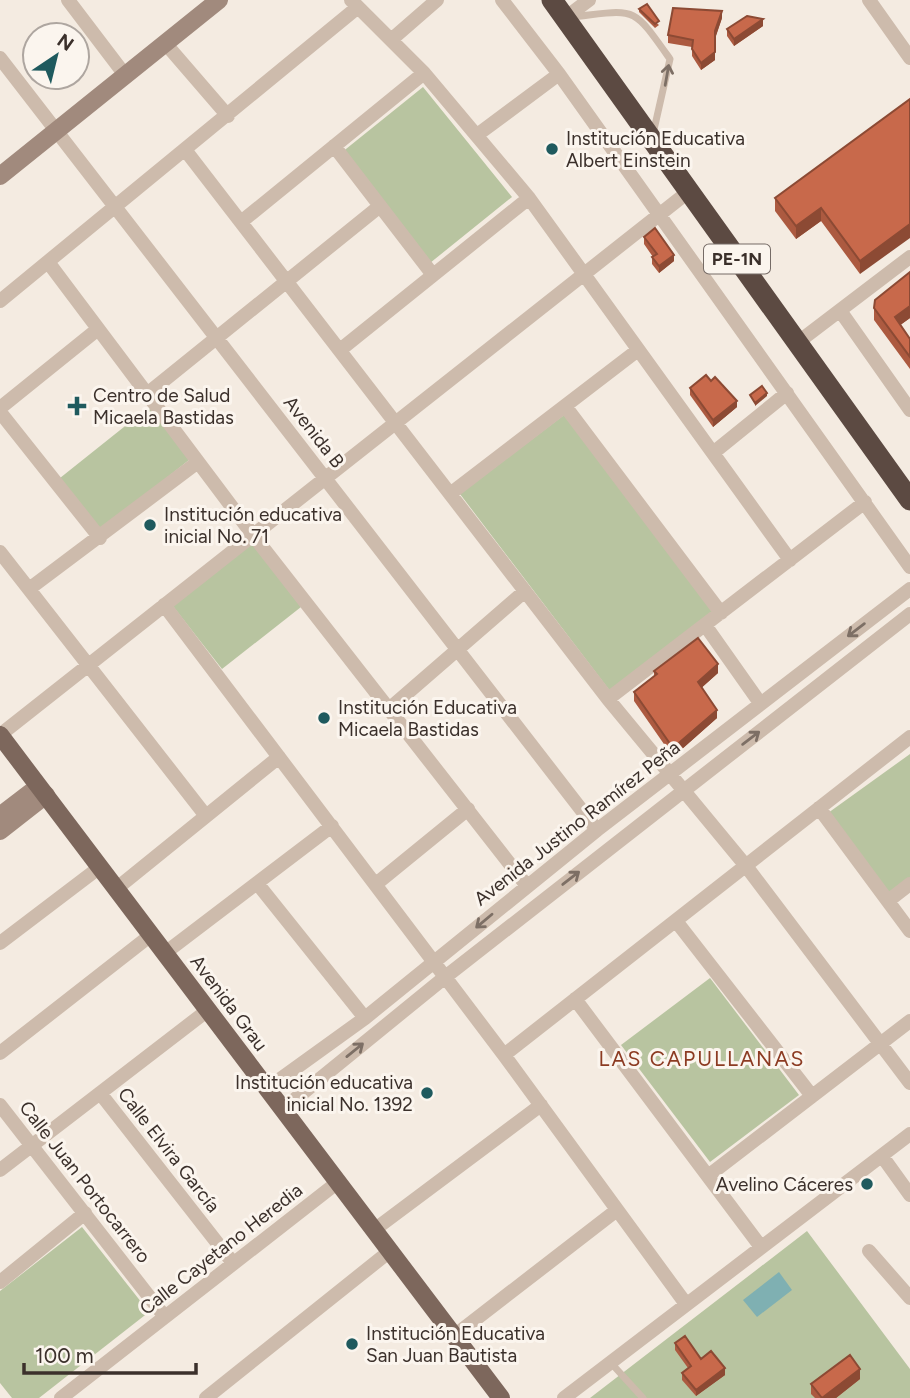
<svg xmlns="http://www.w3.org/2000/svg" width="910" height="1398" font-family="Figtree,sans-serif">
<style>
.green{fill:#b8c4a0}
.water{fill:#7fb0b2}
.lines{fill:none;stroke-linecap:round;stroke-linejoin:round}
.lane{stroke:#cdbbac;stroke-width:7}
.street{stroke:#cdbbac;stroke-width:14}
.secondary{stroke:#a18a7d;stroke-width:18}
.primary{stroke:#7d675c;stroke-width:18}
.highway{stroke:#5c4a42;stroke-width:21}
.wall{fill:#ac5a40}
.shaded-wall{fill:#8c4a34}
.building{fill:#c8694b;stroke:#8c4a34;stroke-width:2}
.oneway{stroke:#7d6f65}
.poi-dot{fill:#1f5a5e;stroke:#fbf5ee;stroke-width:2.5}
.labels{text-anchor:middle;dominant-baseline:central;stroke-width:6;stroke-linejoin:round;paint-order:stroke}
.shield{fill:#fbf5ee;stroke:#756b66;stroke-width:2}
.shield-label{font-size:18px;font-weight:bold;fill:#3b302b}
.poi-label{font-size:19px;fill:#3b302b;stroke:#fbf5ee;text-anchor:start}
.street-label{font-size:19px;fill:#3b302b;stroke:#fbf5ee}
.neighbourhood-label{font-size:21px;letter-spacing:2px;fill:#8c3b22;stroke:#fbf5ee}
</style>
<rect width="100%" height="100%" fill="#f4ebe1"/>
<!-- green -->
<path class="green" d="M423,87L512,197L430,263L341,153Z
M149,407L189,460L101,530L60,478Z
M564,415L714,612L610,691L460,494Z
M252,543L301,607L222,669L172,605Z
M910,754V880L889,896L828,813Z
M710,978L799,1095L710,1162L621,1045Z
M82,1227L149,1312L39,1398H12L0,1383V1291Z
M807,1231L910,1369V1398H590Z"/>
<!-- water -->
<path class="water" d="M779,1272L792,1290L757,1317L743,1300Z"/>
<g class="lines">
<!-- lane -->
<path class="lane" d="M571,17C637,10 631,4 670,59L653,134
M611,1363L643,1398"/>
<!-- street -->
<path class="street" d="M68,0L125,75
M351,0L424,73L529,198L790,560
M502,0L559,74L910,567
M869,0L910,58
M565,18L589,0
M391,40L437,0
M165,43L228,116
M0,58L597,830
M477,135L559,74
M334,146L433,275
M186,151L608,699L746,866L910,1083
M241,222L424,73
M48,262L253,535L527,886
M0,301L358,7
M841,312L910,410
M797,343L910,257
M340,350L529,198
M147,394L380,206
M565,406L721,613
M0,408L98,329
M0,412L100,538
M713,453L787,393
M450,494L638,350
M0,552L206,816
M29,589L198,462
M164,605L504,1055L686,1304
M705,625L760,703
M608,699L865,502
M389,709L525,591
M0,735L688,192
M819,808L910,931
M257,883L365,1018
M376,884L468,809
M116,889L279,757
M888,901L910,884
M676,921L812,1096
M0,943L100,867
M165,953L332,826
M575,999L761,1247
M0,1053L151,935
M504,1055L910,737
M268,1088L365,1018L597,830L910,589
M100,1093L233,1263
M0,1105L165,1317
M283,1109L444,978L910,614
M882,1156L910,1195
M0,1170L208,1010
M708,1176L910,1021
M374,1230L541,1105
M869,1251L910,1298
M0,1282L85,1213
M454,1336L617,1210
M61,1398L338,1182
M206,1398L390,1251
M564,1398L910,1134"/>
<!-- secondary -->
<path class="secondary" d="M0,176L219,0
M0,816L31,792
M0,831L46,795"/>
<!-- primary -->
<path class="primary" d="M0,735L501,1398"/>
<!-- highway -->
<path class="highway" d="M552,0L910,500"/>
</g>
<!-- wall -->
<path class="wall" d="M639,9L659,25L655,28L639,12Z
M722,18L715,38V60L701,70L692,56V47L668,43V35Z
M763,26L734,46L727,36V29Z
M910,99L860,274L821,221L796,239L775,211V198Z
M644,237L674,261L659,273L652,264V257H653L644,244Z
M910,272V318L900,325L910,339V369L874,320V308Z
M711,381L737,407L713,427L690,395V388Z
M654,671L718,673L701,688L717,718L673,757L634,701V692L654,676Z
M675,1343L701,1359L725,1375L696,1396L682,1380V1373L688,1368L675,1350Z
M860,1379L836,1398H815L811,1394V1384Z"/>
<!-- shaded-wall -->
<path class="shaded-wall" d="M722,11V18L715,39V31Z
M763,19V26L734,46V39Z
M715,52V60L701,70V63Z
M821,208V221L796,239V226Z
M910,224V238L860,274V261Z
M674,255V261L659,273V266Z
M910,306V318L895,329V317Z
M767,393V396L755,406V403Z
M737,401V407L713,427V420Z
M718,664V673L698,691V682Z
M717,710V718L673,757V748Z
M725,1368V1375L696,1396V1390Z
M860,1369V1379L836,1398H823Z"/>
<!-- building -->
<path class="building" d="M647,4L659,21L655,24L639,9Z
M673,8L722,11L715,31V52L701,63L692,49L693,40L668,35Z
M747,16L763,19L734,39L727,29Z
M910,99V224L860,261L821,208L796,226L775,198Z
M655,228L674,255L659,266L652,257L657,254L644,237Z
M910,272V306L895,317L910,339V357L874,308L875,300Z
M706,375L711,381L715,377L737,401L713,420L690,388Z
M762,386L767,393L755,403L750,395Z
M698,638L718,664L698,682L717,710L673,748L634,692L657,674L654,671Z
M685,1336L701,1359L711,1351L725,1368L696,1390L682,1373L691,1366L675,1343Z
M850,1355L860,1369L822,1398L811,1384Z"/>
<!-- one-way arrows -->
<defs><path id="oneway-shaft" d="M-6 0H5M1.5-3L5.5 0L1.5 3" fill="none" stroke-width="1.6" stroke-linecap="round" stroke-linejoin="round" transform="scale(1.75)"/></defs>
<g class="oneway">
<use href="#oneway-shaft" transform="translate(667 75) rotate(-80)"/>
<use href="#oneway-shaft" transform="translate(856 630) rotate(143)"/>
<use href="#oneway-shaft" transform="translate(751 738) rotate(-37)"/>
<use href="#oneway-shaft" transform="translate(571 878) rotate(-38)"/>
<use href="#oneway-shaft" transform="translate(484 921) rotate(140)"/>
<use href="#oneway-shaft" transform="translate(355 1050) rotate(-39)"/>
</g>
<!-- markers -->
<g class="poi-dot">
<circle cx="552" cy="149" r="7"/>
<path d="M73.5 395.5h7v7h7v7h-7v7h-7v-7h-7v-7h7z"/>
<circle cx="150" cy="525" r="7"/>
<circle cx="324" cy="718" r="7"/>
<circle cx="427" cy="1093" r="7"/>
<circle cx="867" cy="1184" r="7"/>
<circle cx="352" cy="1344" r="7"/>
</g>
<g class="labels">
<!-- shield labels -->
<rect class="shield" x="704" y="244.5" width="66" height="29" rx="5"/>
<g class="shield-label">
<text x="737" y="259">PE-1N</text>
</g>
<!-- poi labels -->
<g class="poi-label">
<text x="566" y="138">Institución Educativa<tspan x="566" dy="22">Albert Einstein</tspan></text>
<text x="93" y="395">Centro de Salud<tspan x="93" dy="22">Micaela Bastidas</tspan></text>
<text x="164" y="514">Institución educativa<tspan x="164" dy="22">inicial No. 71</tspan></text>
<text x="338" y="707">Institución Educativa<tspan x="338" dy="22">Micaela Bastidas</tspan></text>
<text x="413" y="1082" text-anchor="end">Institución educativa<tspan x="413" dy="22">inicial No. 1392</tspan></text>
<text x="853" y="1184" text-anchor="end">Avelino Cáceres</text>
<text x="366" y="1333">Institución Educativa<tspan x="366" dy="22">San Juan Bautista</tspan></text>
</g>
<!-- street labels -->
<g class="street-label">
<text transform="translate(314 432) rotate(52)">Avenida B</text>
<text transform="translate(577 823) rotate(-38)">Avenida Justino Ramírez Peña</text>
<text transform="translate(229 1003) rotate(53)">Avenida Grau</text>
<text transform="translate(169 1150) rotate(52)">Calle Elvira García</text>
<text transform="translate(85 1182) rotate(52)">Calle Juan Portocarrero</text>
<text transform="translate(221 1249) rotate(-38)">Calle Cayetano Heredia</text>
</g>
<!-- neighbourhood labels -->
<g class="neighbourhood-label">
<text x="702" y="1058">LAS CAPULLANAS</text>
</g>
</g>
<!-- north arrow -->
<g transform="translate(56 56) rotate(35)"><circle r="33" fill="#fbf5ee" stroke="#aea6a0" stroke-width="2"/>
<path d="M0-5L12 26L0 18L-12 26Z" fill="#1f5a5e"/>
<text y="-10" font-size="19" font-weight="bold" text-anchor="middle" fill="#3b302b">N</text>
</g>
<!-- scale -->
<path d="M24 1363v10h172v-10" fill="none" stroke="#3b302b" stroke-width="3.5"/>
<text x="35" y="1363" font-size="21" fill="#3b302b" stroke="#fbf5ee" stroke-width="5" paint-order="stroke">100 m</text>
</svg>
